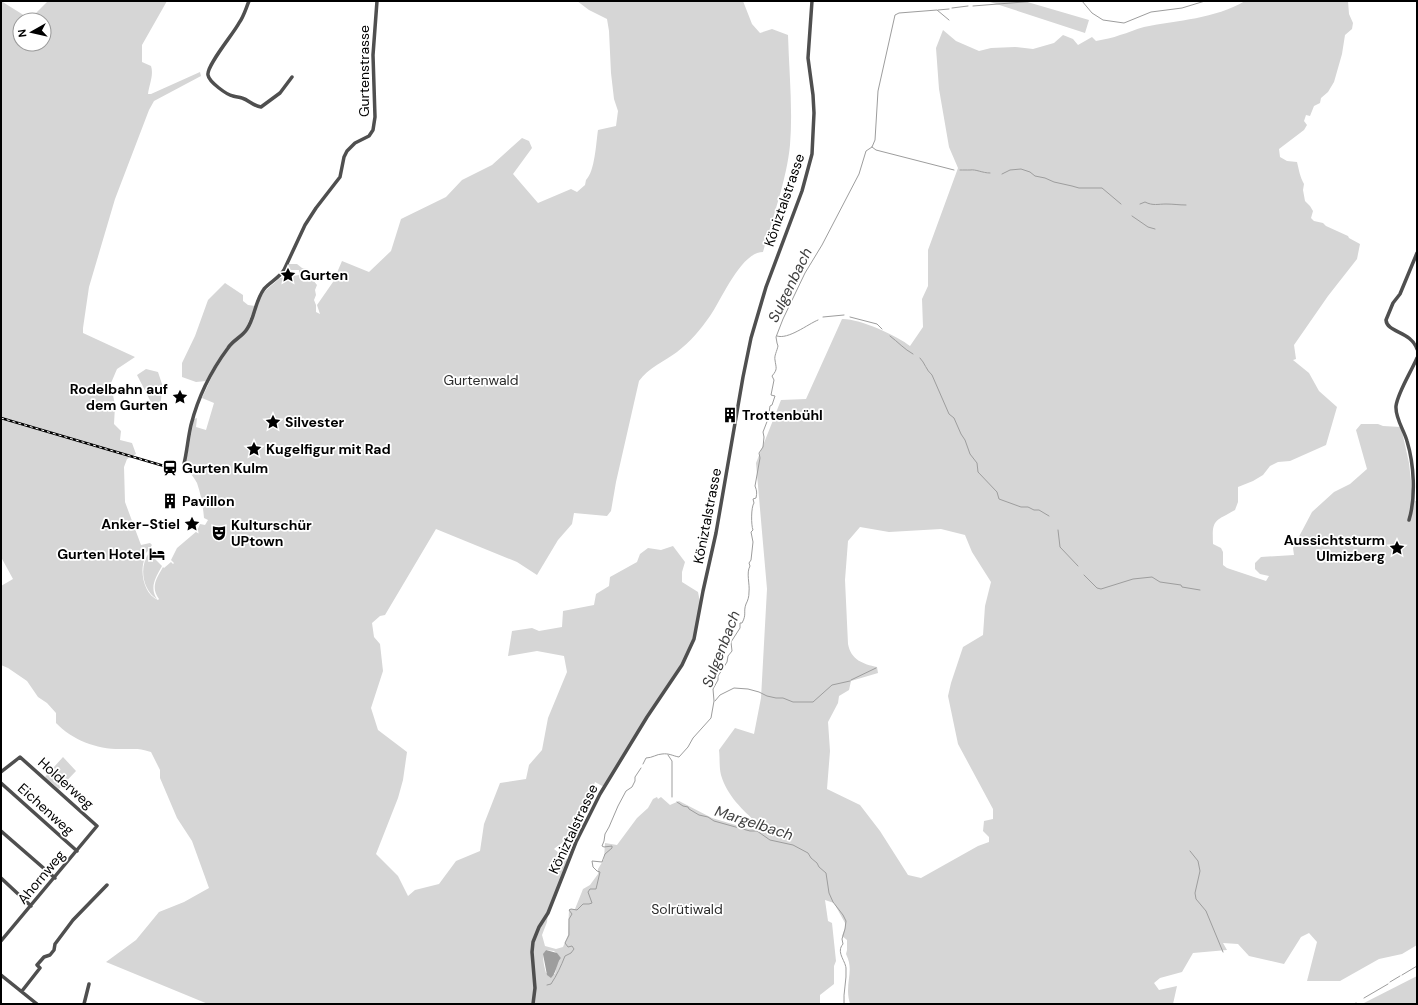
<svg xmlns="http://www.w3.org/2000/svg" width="1418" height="1005" font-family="'DM Sans',sans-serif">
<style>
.green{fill:#d6d6d6;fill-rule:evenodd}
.water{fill:#9d9d9d}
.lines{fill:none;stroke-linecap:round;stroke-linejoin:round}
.stream{stroke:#9d9d9d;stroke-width:1}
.street{stroke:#4f4f4f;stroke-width:3.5}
.rail-casing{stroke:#000;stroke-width:2.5}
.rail{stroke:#fff;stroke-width:1;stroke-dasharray:3;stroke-linecap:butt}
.labels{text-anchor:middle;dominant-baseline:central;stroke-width:3.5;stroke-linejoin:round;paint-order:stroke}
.street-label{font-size:14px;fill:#000;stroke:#fff}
.poi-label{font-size:14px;font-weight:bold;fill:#000;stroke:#fff;text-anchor:start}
.park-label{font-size:14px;fill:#2d2d2d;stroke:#fff}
.water-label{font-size:15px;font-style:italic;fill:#3e3e3e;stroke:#fff}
</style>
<rect width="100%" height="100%" fill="#fff"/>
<!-- green -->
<path class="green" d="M1,1L30,19L48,1H167L142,45V62L151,66C154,75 149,85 148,94H151L200,72L201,76L154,101L149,110L115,199L89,287L83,328V333L135,357L117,369L111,383L115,406L114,424L121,431L120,440L132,443L136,454L127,459L124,467L125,502L141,545L150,543L152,545L147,552L141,556L145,558C139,571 144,595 158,600L159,599C150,587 157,578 163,567L164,568L171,562L173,564L174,563L171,560L177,548L197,531L200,524L205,525L208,520L204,518C203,506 201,495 197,483C194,477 187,470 187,464L190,462L186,461L194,419L197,418L196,427L206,430L214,403L202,398L214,372L232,344L243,335L261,296L266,290L280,278L299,275V270H287L285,273H284L289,264H297L302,268L307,269L308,274L317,285L315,290L316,295L314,300L316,305V312L320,314L317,305L333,282L342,261L369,272L391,251L401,219L446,197L462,180L492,165L522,138L529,141L532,148L513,174L538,203L571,189L577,192L585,185L586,180C595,171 596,143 598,130L616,126L618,111L614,99L611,73L609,31L607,19L589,10L577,1H743L752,24L760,33L772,29L788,35C789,71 793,109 790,145C787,178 772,220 763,252C741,252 722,299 710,316C701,329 690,342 677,352C665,361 648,368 639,381L616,482L611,511L607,516L574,513L572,524L558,540L537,575L517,562L436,529L385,615L380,616L372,623L374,637L380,644L383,671L371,708L378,730L407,752L403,780L398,798L376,854L398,876L408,896L415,890L439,884L456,861L480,851L484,824L500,783L526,779L529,765L542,750L548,718L567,672L564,656L537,651L508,656L512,631L532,628L539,631L562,627L563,611L594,605L596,594L609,586L610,577L637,562L640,554L648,548L661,550L673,546L685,562L682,572V582L698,592L700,602L696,627L688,655L632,742L615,772L604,787L595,782L588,801L579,813C581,830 566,840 554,849L568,860L548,913L547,922L542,935L545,946L556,949L563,947L568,935L569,909H575L583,889L590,885L598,874V869L604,859L605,843L617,845L637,818L648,808L653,799L657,797L658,799L661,797L670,805L679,801L712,818L749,829H754L758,824C743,810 727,796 721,775C719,767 720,758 719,750L735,728L754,734L761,698L767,589L756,463L781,400L806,399L842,319C858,318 898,336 910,346L923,327L922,299L928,286V250L958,168L949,147L939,89L936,48L943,30L956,41L979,51L991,48L1015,47L1033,49L1054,43L1063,35L1073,39L1078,45L1092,37L1096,41C1104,39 1113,38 1120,35C1128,33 1136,29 1144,27C1179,20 1214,19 1245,1H1348L1349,14L1353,23L1352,29L1345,35L1342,54L1334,82L1328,92L1321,98L1320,103L1314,106L1310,116L1306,115L1304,121L1307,125L1304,130L1279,149L1280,157L1287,161L1297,162C1299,170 1300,177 1304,184L1303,190L1305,201L1310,206L1313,211L1311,218L1314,221L1323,223L1326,226L1348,236L1349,238L1360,244L1357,259L1328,296L1294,345L1296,359L1293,360L1309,373L1319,391L1337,407L1326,445L1290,461L1278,462L1270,466L1263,475L1253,481L1238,487V502L1235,510C1214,522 1212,519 1213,544L1221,548L1223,552V565L1227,568L1266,581L1269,576L1260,574L1255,569V563L1261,557L1294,555L1293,548L1312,512L1334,492L1350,484L1367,469L1356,430L1361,424H1378L1383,426L1401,427L1409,463L1413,499L1417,502V945L1402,954L1379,959L1340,981H1307L1317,942L1309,933L1301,937L1284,964L1249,956L1238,944L1223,943L1227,950L1193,953L1182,972L1160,978L1154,983L1159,990L1177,986L1173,1004H850C849,1000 848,996 848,991C848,976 853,968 846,954L847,950V940L842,936L845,928V923L834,903L825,900L828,921L832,923L836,961L834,966V984L820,995V1004H208L106,962L136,940L159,912L184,902L209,888L192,841L177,818L160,778V770L151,752C139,748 136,749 124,749C99,750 73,741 56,723V713L47,703L38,697L27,681L8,668L1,665V586L13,579L1,557ZM20,20H44V44H20ZM860,527L889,532L941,529L965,535L972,552L991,582L985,606L983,635L963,647L951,683L948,696L958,744L993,809V819L984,821L983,831L989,837V842L978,846L921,878L908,875L880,831L860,805L827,789L830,751L828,722L838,703L839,696L849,690L851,681L878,673L877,667C863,664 851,660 848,644L845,580L848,541ZM546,950L554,951L561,958L557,964L555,974L546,973C544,965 541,956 546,950Z
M987,1H1024L1089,20L1085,33Z
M225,283L243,295V301L248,305L255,306L246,328L226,348L211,371L206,381L196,382L182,377V363L195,336L208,300Z
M146,369L158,372L162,384L161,401L153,406L137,375Z
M149,553L153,557L150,559L151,560L154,558L162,566C156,577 149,587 157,599C142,590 139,566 149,553Z
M63,757L76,771L59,789L45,777Z
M1417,976V1004H1362Z"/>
<!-- water -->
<path class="water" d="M546,950L557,953L561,958C556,964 557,972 551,978L547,975L543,954Z"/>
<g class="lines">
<!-- stream -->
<path class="stream" d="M1082,1L1092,13L1103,20L1124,23L1151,12L1182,8L1205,1
M973,6L1036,1
M952,8L968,6
M938,10L949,9
M872,147L876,150L954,170
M960,170C964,170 966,170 970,170C976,169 982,173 990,173
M1002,174L1010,170L1021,169L1030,172L1035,176L1045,178L1054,182L1072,186L1079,188H1102L1121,204
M1140,204L1145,202C1153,206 1158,204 1166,204C1173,204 1179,205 1186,205
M1132,216L1148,227L1155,229
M823,317L844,315
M850,317L877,324L882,329
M777,336C788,340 808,324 818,320
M890,336C898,342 904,349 913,354
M920,358C925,363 926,370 932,375L949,414L954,418L961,434L965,440L970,454L977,463L978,472L997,492L999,499L1021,507H1028L1034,510H1039L1049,516
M1058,530L1060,547L1078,566
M1084,575L1097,588L1101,589L1133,579L1152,577L1160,582L1181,585L1182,587L1200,590
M851,680L876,668
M715,701L720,695L734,688L748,689L759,692L767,696L776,698H783L793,702H813L832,685L850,681
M668,755L672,761V797
M643,764L646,758C652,758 657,754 662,754C669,753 673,756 679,757L688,747L693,738L711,718L714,701L713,689L718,680V676L727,662L728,656L732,651L731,642L740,628V623H742C747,614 743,612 746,604C748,600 749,597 749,592C750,584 746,573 750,566L749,563L751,560L753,542L751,532L753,530C751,525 751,507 754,503L753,499L756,498C757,493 757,491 755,486L760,458L759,453L763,447L764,437L763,432L768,419L770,406L772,405L775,396L771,395L774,380L772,376C778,369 776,368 775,360C774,356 777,351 778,346L777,343L776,337L783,319L805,273L822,245L859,174L866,151L872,147L875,140L878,91L895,15L899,13L937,10L949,20
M677,802L683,806L688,807L689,809L699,815L708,817L714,821L750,831H757L770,840L793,845L808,853L811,858L817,863L819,867L826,873L829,893L833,902L843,915L846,921L845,929L842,939L843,944C836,952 845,960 846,968C847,980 843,992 844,1004
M1190,851L1198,861L1200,871L1195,893L1196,899L1206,911L1223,952
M1402,975L1417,966
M1390,982L1400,976
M547,985L551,984C557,975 561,966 565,956L571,953L574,949L572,946L568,947L565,943L569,935V919L572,914L569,910L571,909L577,910L583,904H589L592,903L588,892L590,889H596L600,872L597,871L593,867L592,861L602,862L605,854L612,848V846L604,847L602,846L604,841L605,834L609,827L618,806L626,791L632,787L635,781V777L641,768
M1364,998L1388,984
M1354,1004L1356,1003"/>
<!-- street -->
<path class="street" d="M249,1C246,8 244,16 239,23C234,33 206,66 208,75C209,82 227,95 233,96C236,97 239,97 242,98C249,100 253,106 261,107L280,93L292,77
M1417,253L1400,294L1393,303L1386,320C1387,333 1411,331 1417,349
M184,464C187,451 188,438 191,425C198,397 211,371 228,348C233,340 242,337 247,329C255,317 255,301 264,289C270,282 279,278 284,270L305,225L316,208L340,177L344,157L347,151L355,143L369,136L373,130L375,117L373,55L377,1
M1409,520C1416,497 1414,464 1407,441C1404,430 1395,418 1396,406C1398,392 1411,372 1417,358
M1,772L20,757L97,826L1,941
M1,783L77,851
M1,831L55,878
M1,878L31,906
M1,975L37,1004
M22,991L40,968L37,965L44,957L50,955L54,950L55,944L73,920L107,885
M84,1004L89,984
M533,1004L535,988L532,952L533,942L539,927L548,913L576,842L600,794L647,717L682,665L694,639L703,591L716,533L743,377L751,338L766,287L802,191L812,154L814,113L813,95L808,58L812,1"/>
<defs>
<path id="rail" d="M1,418L164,466"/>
</defs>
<!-- rail casing -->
<use href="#rail" class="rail-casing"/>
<!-- rail -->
<use href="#rail" class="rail"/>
</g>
<!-- icons -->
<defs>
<symbol id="sight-bare" viewBox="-9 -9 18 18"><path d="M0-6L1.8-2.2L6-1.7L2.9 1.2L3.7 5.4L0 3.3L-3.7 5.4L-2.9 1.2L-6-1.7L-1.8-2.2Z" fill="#000" stroke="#fff" stroke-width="2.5" paint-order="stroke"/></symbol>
<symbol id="building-bare" viewBox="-9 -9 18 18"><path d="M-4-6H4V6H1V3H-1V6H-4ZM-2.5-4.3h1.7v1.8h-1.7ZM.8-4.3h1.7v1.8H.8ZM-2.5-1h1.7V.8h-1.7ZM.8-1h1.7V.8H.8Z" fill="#000" stroke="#fff" stroke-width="2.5" paint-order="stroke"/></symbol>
<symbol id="station-bare" viewBox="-9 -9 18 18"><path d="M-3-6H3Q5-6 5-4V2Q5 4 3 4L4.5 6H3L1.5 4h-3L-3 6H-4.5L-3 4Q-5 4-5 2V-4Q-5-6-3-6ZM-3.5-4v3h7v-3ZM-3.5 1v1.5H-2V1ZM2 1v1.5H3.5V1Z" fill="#000" stroke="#fff" stroke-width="2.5" paint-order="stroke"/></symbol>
<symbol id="theatre-bare" viewBox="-9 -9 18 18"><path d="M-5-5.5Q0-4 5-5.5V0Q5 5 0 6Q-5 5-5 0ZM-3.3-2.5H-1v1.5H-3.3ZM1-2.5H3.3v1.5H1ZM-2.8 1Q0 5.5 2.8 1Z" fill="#000" stroke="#fff" stroke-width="2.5" paint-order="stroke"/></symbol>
<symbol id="hotel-bare" viewBox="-9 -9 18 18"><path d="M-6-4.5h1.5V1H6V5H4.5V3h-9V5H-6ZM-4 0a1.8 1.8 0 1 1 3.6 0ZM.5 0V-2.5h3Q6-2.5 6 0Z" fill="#000" stroke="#fff" stroke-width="2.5" paint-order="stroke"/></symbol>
</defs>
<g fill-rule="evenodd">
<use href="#sight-bare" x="277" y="264" width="22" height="22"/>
<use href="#sight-bare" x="169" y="386" width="22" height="22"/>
<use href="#building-bare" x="719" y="404" width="22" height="22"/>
<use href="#sight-bare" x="262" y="411" width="22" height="22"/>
<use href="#sight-bare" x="243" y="438" width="22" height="22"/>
<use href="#station-bare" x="159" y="457" width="22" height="22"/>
<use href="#building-bare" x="159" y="490" width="22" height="22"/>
<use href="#sight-bare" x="181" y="513" width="22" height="22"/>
<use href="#theatre-bare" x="208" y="522" width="22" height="22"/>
<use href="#sight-bare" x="1386" y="537" width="22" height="22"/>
<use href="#hotel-bare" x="146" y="543" width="22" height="22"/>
</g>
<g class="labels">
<!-- street labels -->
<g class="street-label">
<text transform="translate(364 71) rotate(-90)">Gurtenstrasse</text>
<text transform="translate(784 200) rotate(-71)">Köniztalstrasse</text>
<text transform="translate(707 516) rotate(-79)">Köniztalstrasse</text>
<text transform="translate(66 783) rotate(42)">Holderweg</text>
<text transform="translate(46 809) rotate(42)">Eichenweg</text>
<text transform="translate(573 829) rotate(-65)">Köniztalstrasse</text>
<text transform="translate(41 877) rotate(-50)">Ahornweg</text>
</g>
<!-- poi labels -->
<g class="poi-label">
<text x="300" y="275">Gurten</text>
<text x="168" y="389" text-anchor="end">Rodelbahn auf<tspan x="168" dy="16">dem Gurten</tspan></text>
<text x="742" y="415">Trottenbühl</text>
<text x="285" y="422">Silvester</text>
<text x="266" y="449">Kugelfigur mit Rad</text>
<text x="182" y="468">Gurten Kulm</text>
<text x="182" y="501">Pavillon</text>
<text x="180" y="524" text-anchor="end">Anker-Stiel</text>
<text x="231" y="525">Kulturschür<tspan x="231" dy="16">UPtown</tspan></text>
<text x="1385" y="540" text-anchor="end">Aussichtsturm<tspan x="1385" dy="16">Ulmizberg</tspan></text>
<text x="145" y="554" text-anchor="end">Gurten Hotel</text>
</g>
<!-- park labels -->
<g class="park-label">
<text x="481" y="380">Gurtenwald</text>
<text x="687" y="909">Solrütiwald</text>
</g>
<!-- water labels -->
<g class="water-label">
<text transform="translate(790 285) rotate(-64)">Sulgenbach</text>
<text transform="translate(721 649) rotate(-69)">Sulgenbach</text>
<text transform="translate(754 823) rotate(18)">Margelbach</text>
</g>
</g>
<!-- border -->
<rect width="1418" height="1005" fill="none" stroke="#000000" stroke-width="4"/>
<!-- north arrow -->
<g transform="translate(32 32) rotate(262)"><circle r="19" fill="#ffffff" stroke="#999999"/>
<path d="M0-3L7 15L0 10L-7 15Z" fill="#000000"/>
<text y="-6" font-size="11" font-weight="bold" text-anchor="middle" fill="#000000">N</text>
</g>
</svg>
